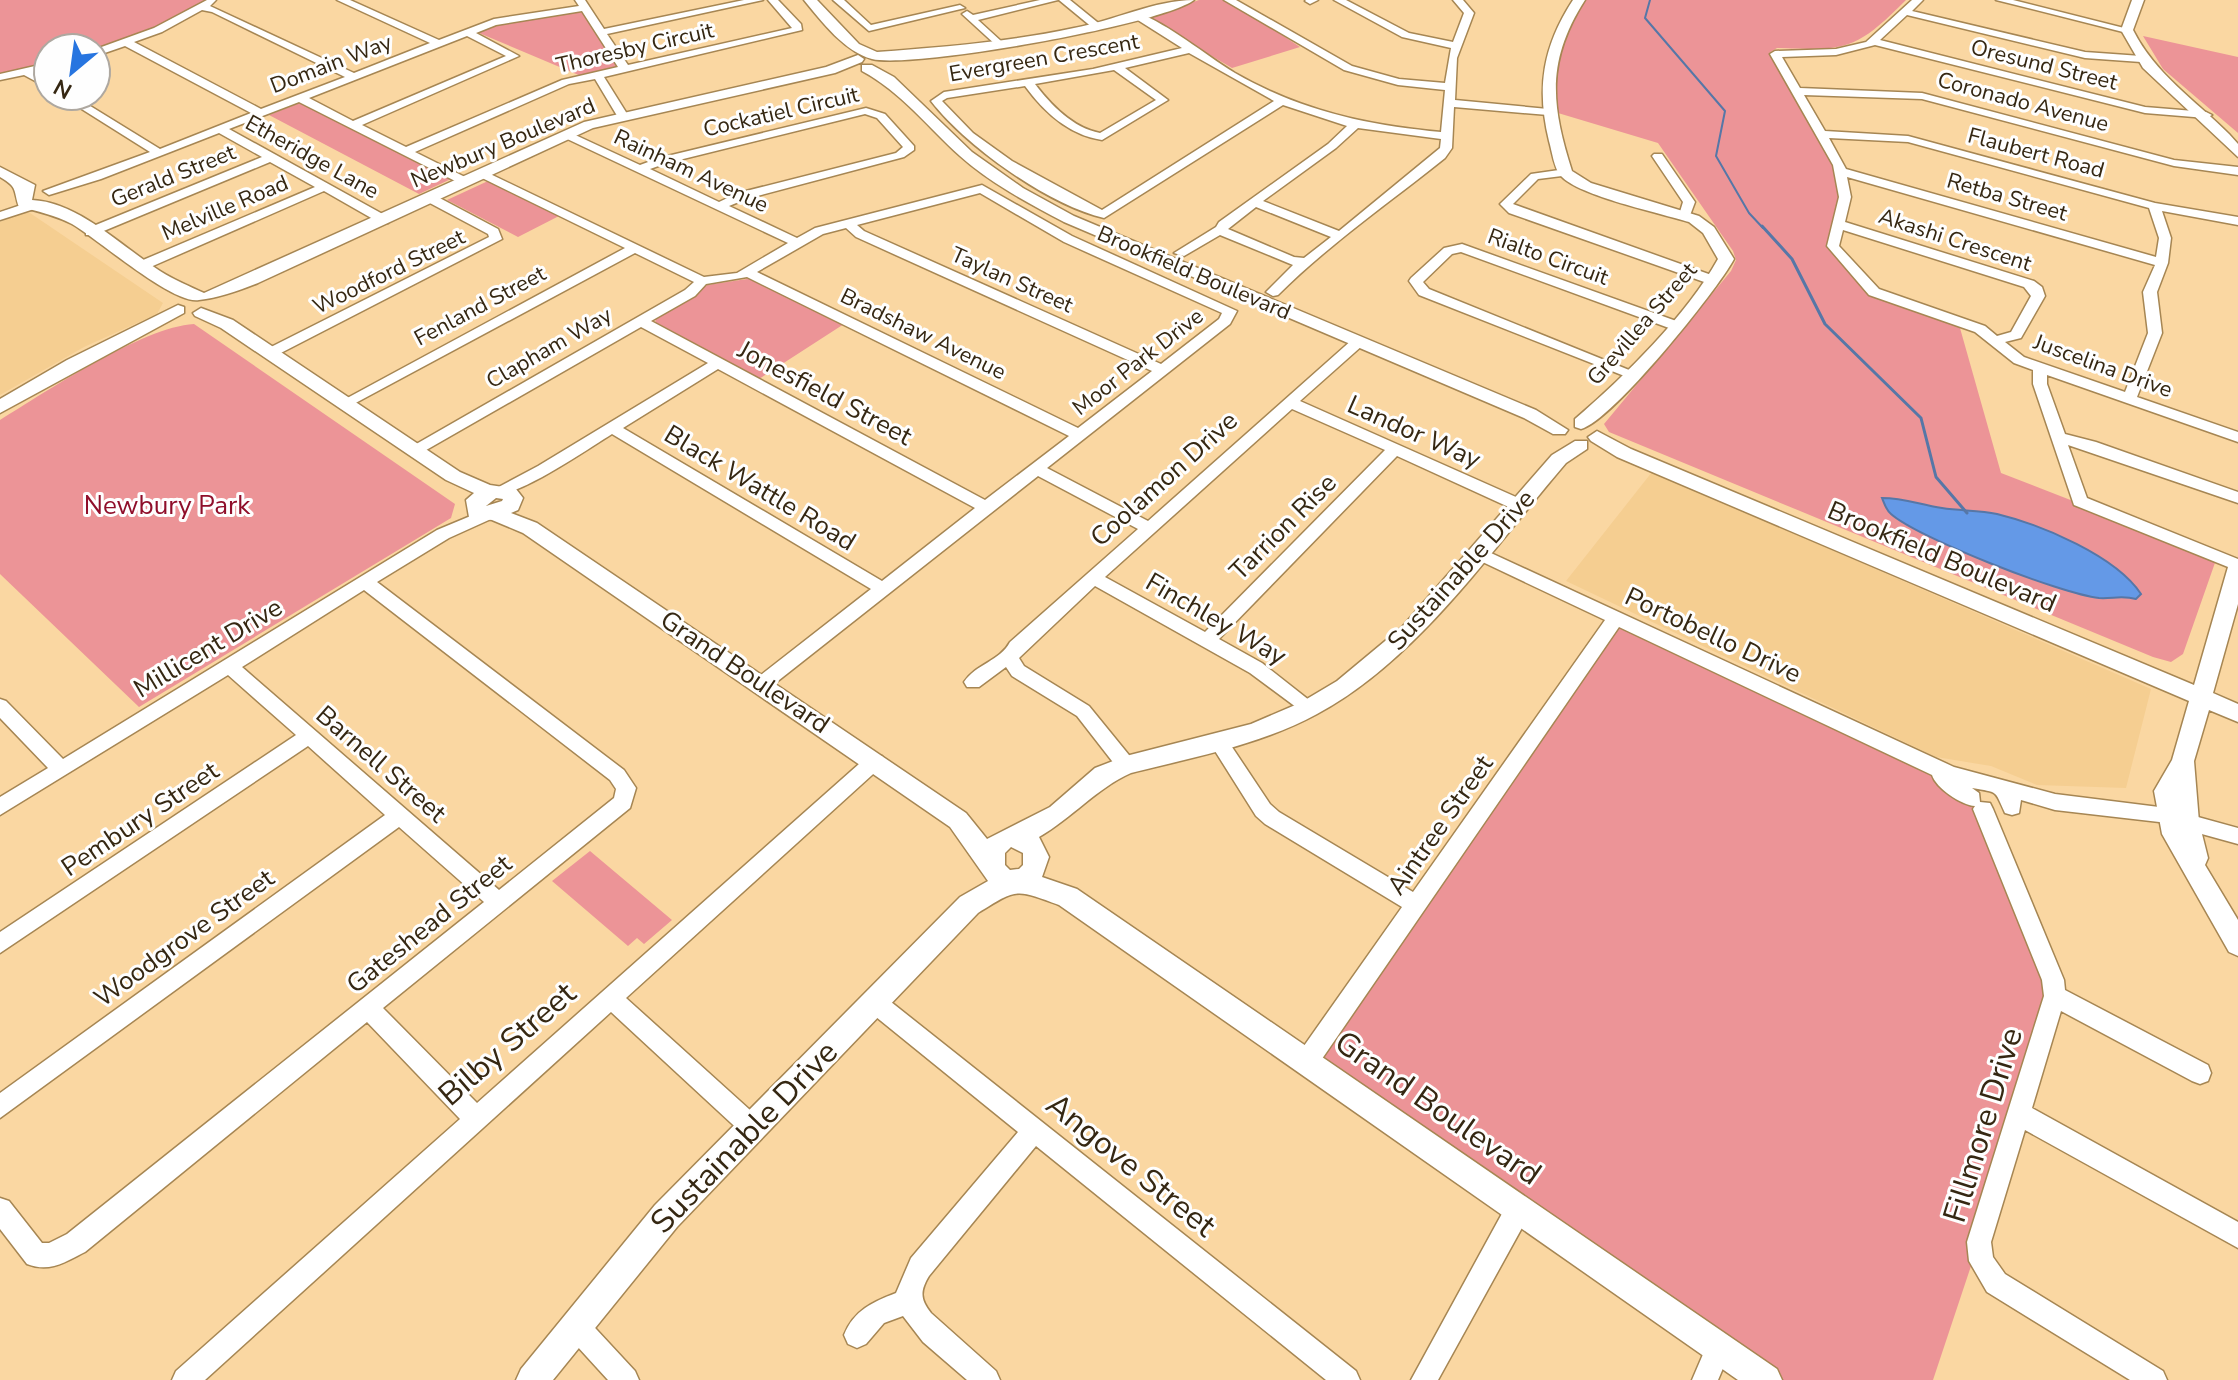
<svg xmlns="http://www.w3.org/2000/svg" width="2238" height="1380" font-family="'Nunito Sans',sans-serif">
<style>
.built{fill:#f5ce91}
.green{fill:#ec9497}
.water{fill:#6499e7;stroke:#5677a7;stroke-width:2}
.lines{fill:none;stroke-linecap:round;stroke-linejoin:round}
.stream-far1{stroke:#5677a7;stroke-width:2}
.stream{stroke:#5677a7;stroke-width:3}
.minor-casing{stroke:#a68653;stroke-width:3}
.tertiary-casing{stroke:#a68653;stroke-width:3}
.minor{fill:#fff;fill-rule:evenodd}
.tertiary{fill:#fff;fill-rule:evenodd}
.labels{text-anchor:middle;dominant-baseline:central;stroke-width:6;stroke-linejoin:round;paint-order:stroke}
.far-street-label{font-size:22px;fill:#352712;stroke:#fefefe}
.street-label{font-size:26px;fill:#352712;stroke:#fefefe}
.park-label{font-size:26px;fill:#8f0e2a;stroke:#fefefe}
.near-street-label{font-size:32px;fill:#352712;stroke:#fefefe}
</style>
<rect width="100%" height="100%" fill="#fad7a2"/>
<!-- built -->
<path class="built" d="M21,213H30L163,303L157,314L84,347L0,395V222Z
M1652,472L2151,689L2126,788L2037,785L1991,766L1936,757L1566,581Z"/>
<!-- green -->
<path class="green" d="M0,0H209L156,29L96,50L48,48V64L0,75Z
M1199,0H1223L1240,7L1300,47L1232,68L1147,18Z
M1582,0H1906C1856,50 1847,51 1777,48L1769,53L1834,166L1839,197L1833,246L1868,287L1958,321L2001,473L2217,557L2183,654L2171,662L2153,657L1609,432L1604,424L1731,271L1736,260L1733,251L1658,143L1548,110L1552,58Z
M575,12L583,13L619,66L581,76L479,33L500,22Z
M2143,36L2238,57V133L2163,69Z
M302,102L451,179L419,194L269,115Z
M488,181L559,216L518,237L447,200Z
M747,279H752L844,324L759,379L655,324L656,318L707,285Z
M194,324L455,504L451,518L139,707L0,574V420C46,392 142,327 194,324Z
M1616,618L1926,764L1977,804L2053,980L1979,1242L1933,1380H1766L1307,1061Z
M590,851L672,920L644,944L637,938L628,946L552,881Z"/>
<!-- water -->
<path class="water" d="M1882,498C1905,498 1920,505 1942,508C1961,511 1979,510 1997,514C2042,525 2116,556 2141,594L2136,599C2122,595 2112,599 2099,598C2061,594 1918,538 1891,514C1886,510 1884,503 1882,498Z"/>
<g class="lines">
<!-- stream-far1 -->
<path class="stream-far1" d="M1650,0L1645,18L1725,111L1716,156L1749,213L1763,228"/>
<!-- stream -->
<path class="stream" d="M1762,226L1792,259L1825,324L1921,418L1936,477L1967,513"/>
<defs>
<path id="minor" d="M207,0H216L210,6L354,73L430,43L337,0H350L439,40L494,19L579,6L575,0H585L604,29L744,0H763L607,34L628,65L792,28L768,0H778L801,24L802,30L604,77L629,117L627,119H619L595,79L569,84L415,152L469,179L471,182L465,186L299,102L229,129L388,217V223H380L324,191L146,269H136V263L315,187L270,162L94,235H86V229L262,157L219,133L101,179L49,195L43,191L150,152L61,96H74L160,149L251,113L125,46L96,56V49L154,28ZM202,10L212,12L345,77L261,109L134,42L162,32ZM582,11L618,67L562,80L406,147L362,125L519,56L476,33L496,25ZM467,36L506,56L353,121L309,98Z
M833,0H844L871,25L960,5L965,8L869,31Z
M1040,0H1058L978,20L1001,41L1002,43L997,46L962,14L967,11L973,15Z
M1059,0H1070L1102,26L1093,28Z
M1224,0H1236L1352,66L1399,79L1445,83L1451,48L1402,37L1334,0H1346L1409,33L1453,42L1464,13L1453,0H1463L1474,13L1457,58L1455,100L1548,109L1553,112L1548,115L1454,107L1452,148L1445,158C1389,203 1328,245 1278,295L1273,296L1266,292L1293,265L1220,235L1184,256L1174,253L1216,227L1219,222L1328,144L1347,126L1283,105L1104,218C1048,205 966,146 931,101L944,92L1093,69L1182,48L1133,17V13L1136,12C1172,26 1202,53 1235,73C1301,111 1367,125 1441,132L1445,90L1398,85L1344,70ZM1189,53L1274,101L1102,210L1012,161L973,133L942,101L947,98L1025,86C1044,112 1069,135 1102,140L1168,100L1125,68ZM1114,70L1156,100L1100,133C1073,128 1051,105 1035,84ZM1358,128L1441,139L1440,148L1339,231L1263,201L1336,148ZM1256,207L1331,237L1304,258L1294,257L1228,229Z
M1318,0L1310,4L1305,1L1306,0Z
M1912,0H1923L1912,11L2085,52L2141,56L2146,59L2141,62L2085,58L1907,15L1880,40L2145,107L2206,112L2212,115L2206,118L2145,113L1875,45L1836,55L1782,57L1800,88L1922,93L2174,160L2238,167V175L2174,166L1922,99L1804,95L1825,131L1908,136L2155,203L2238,217V225L2162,211L2171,238L2168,263L2157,292L2162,333L2137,397L2238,432V442L2047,375V384L2065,434L2096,442L2238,492V503L2068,445L2087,498L2238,559V571L2074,505L2033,384V370L2014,363L1975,332L1869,295L1827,246L1839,197L1833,165L1770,54L1775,51L1836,49L1866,42ZM1829,138L1908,142L2149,208L2159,238L2156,257L1846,169ZM1847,177L2155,265L2143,292L2148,333L2125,392L2024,357L2005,342L2021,338L2045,296L2042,287L2034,281L1845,222L1851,197ZM1843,230L2024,287L2031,296L2011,332L1997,336L1985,326L1879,289L1839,246Z
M1996,0H2013L2132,30L2127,33Z
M48,63V69L35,72L48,80V88L24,75L0,80V74Z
M866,108L885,114L914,146V150L904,157L746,199L729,206L797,238L815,228L982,185L1072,236L1237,311L1230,324L1047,468L1148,521L1353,339L1358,338L1365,342L1363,345L1300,401L1525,501L1527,505L1519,510L1513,509L1397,456L1219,639L1262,663L1314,704L1317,709L1314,714L1308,716L1250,673L1095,586L1019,658L1024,666L1089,706L1133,760L1135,765L1133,770H1119L1077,716L1012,676L1006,667L979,687H967L964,682C976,664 1000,661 1010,642L1138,529L1038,476L769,688H757L754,683L757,678L871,589L612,434C591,447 517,498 495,494L493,490L538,466L708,363L641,327L421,453H411V447L685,290L694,282L635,253L350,406L345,407L338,403L625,248L478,176V172H486L704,277L737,273L788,243L563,137V133H571L640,165L659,158ZM865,114L877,118L903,147L896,153L738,193L719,202L650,169L667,163ZM980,193L1064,242L1222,313L1219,319L1161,364L864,231L857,225ZM846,228L856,237L1152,371L1078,428L757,272L823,234ZM747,277L1069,436L985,500L651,321L695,296L706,284ZM718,369L975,508L882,581L623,428ZM1292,409L1385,450L1205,632L1105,577Z
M1654,154H1662L1695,202L1689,218L1679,215L1683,202L1652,156Z
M1566,169L1572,173L1570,175L1538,179L1513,204L1717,277V283H1707L1509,213L1500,204L1531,174Z
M426,195H434L498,229L502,239L275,356H265V350L489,237L488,234L426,201Z
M30,202L36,206L34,209L0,220V212Z
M1462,244L1679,322L1681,325L1679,328H1669L1461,252L1452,254L1423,282L1429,289L1639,374L1637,377H1627L1419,295L1409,281L1411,278L1444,248Z
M485,510L493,515L491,519L449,538L377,582L624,770L636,788L630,808L383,1008L477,1103L868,756H882L884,761L882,766L626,998L760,1119L764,1127L760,1135L752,1139L744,1135L611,1012L205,1380H172L176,1371L460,1119L367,1022L85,1252C65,1262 50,1273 27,1264L0,1229V1198L9,1201L42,1243H49L67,1234L484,902L399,827L0,1118V1093L385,815L308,746L0,953V932L296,735L228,675L0,815V797L48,768L0,718V699L6,701L63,759L437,530ZM364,590L610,780L616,789L614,798L499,890L242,667Z
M1478,547L1954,767L2055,794L2175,809L2178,815L2175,821L2168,823L2055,810L2021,800L2019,813L2012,815L2005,813C1994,789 1999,793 1972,788L1979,793L1980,802L1990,803L1993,809L2064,980L2065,990L2208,1065L2211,1073L2208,1081L2200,1084L2192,1081L2061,1011L2032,1108L2238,1222V1248L2025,1130L1991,1242L1993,1257L2005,1274L2163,1371L2167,1380H2130L1987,1292L1969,1261L1967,1242L2044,996L2042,980L1973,809L1975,806C1961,805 1936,788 1932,775L1619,627L1315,1069L1307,1072L1299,1069L1296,1061L1299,1053L1402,907L1265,824L1256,816L1210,743L1212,738H1226L1270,804L1279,812L1413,892L1605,620L1472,557L1470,553L1472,549Z
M2187,814L2238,828V844L2180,828L2177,822L2180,816Z
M873,991L881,994L1356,1371L1360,1380H1326L1036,1146L929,1276C920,1291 920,1299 931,1313L996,1371L1000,1380H967L923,1342L903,1316L884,1323L866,1344L857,1348L848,1344L844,1335C854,1310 873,1302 896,1293L911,1258L1018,1132L865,1008L862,1001L865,994Z
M1519,1196L1528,1199L1531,1208L1528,1217L1438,1380H1411L1510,1199Z
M575,1312L584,1316L635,1371L639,1380H608L566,1334L562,1325L566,1316Z
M1719,1334L1728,1338L1732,1347L1718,1380H1692L1710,1338Z"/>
<path id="tertiary" d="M804,0H817L859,44L877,52C943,47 1009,42 1074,28C1113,21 1155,0 1194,0C1161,25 913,69 872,59C845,52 822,22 804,0Z
M1573,0H1585C1546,61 1551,105 1572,171L1591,183L1699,216L1714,227L1734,259C1717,291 1612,421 1581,429L1575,427V419C1624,377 1687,315 1718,259L1703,233L1689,222C1660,213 1579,196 1561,176C1554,169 1552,151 1549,141C1536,88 1543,46 1573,0Z
M2132,0H2144L2133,30C2155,74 2195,100 2229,134L2238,144V157L2143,68L2121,30Z
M858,55L864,59L862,62L835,73L593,128L258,283C238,291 218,298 199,300C173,305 98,239 72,224C54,215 38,211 19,207C13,191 19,188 0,177V167L35,185L32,200C78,202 121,246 160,271C174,280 189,286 204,293L584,122L826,67Z
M862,65H872L894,77L972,152L1023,188L1074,216L1536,410L1568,430L1565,434H1553L1524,418L1064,222C1028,203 990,183 960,156C928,127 901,92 862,71Z
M178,305L184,307V313L0,413V399L67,360Z
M201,308L233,320L460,472L490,485L516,489L523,498L518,510L511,513L537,523L966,813L987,839L1050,807L1095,768L1126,756L1251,724L1300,703L1337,681L1402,627L1552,455L1575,441H1587V449L1566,463C1492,549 1418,660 1317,714C1260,745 1194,757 1131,773C1097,788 1072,818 1039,837L1049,857L1042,877L1077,889L1777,1369L1782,1380H1738L1059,905C1015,889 1018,888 978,913L677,1227L553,1380H516L521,1369L655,1205L960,897L988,881L950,827L523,533L492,520L469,517L466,500L474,493L446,480L221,328L195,316L193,313ZM496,498L503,499L502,501L486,506ZM1011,847L1023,853V865L1019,869L1010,870L1005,865V853Z
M1597,431L1631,449L2194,685L2228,567L2238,560V604L2213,693L2238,704V722L2209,710L2194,761L2199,822L2208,858L2205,865L2238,920V956L2229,952L2162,834L2154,791L2172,760L2189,701L1617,457L1591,441L1588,437Z"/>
</defs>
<!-- minor casing -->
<use href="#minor" class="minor-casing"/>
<!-- tertiary casing -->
<use href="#tertiary" class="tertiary-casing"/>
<!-- minor -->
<use href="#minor" class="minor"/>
<!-- tertiary -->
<use href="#tertiary" class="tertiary"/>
</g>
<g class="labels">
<!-- far-street labels -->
<g class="far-street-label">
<text transform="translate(635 48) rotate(-13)">Thoresby Circuit</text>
<text transform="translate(1044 58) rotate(-10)">Evergreen Crescent</text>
<text transform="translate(331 64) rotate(-21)">Domain Way</text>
<text transform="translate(2044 65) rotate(14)">Oresund Street</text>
<text transform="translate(2023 102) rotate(15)">Coronado Avenue</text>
<text transform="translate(781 112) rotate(-13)">Cockatiel Circuit</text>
<text transform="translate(503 143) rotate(-23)">Newbury Boulevard</text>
<text transform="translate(2036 153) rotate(15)">Flaubert Road</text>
<text transform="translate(312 157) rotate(29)">Etheridge Lane</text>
<text transform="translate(691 171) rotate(25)">Rainham Avenue</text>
<text transform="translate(173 176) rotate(-22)">Gerald Street</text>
<text transform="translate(2007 197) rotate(16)">Retba Street</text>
<text transform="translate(225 208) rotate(-23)">Melville Road</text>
<text transform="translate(1955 240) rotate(18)">Akashi Crescent</text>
<text transform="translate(1548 257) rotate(20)">Rialto Circuit</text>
<text transform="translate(389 272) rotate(-26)">Woodford Street</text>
<text transform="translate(1194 273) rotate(23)">Brookfield Boulevard</text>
<text transform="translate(1012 280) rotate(24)">Taylan Street</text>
<text transform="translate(480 306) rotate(-28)">Fenland Street</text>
<text transform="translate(1642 324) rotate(-49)">Grevillea Street</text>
<text transform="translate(923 334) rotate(26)">Bradshaw Avenue</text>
<text transform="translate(549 348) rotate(-30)">Clapham Way</text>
<text transform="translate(1138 362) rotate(-38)">Moor Park Drive</text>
<text transform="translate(2103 366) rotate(20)">Juscelina Drive</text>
</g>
<!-- street labels -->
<g class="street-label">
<text transform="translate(825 393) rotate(28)">Jonesfield Street</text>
<text transform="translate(1414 432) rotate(24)">Landor Way</text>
<text transform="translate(1164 479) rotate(-42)">Coolamon Drive</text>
<text transform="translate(760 488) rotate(31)">Black Wattle Road</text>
<text transform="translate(1283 527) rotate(-45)">Tarrion Rise</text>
<text transform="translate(1942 557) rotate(23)">Brookfield Boulevard</text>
<text transform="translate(1461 570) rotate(-48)">Sustainable Drive</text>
<text transform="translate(1216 619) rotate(30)">Finchley Way</text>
<text transform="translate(1713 635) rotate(25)">Portobello Drive</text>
<text transform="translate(208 648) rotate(-31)">Millicent Drive</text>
<text transform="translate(745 672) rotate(34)">Grand Boulevard</text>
<text transform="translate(381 764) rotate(41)">Barnell Street</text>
<text transform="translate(140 819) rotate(-34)">Pembury Street</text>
<text transform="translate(1440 825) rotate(-55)">Aintree Street</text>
<text transform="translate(429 924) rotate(-39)">Gateshead Street</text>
<text transform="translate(184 938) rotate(-36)">Woodgrove Street</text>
</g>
<!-- park labels -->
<g class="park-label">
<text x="167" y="505">Newbury Park</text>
</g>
<!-- near-street labels -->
<g class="near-street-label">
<text transform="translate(507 1044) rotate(-41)">Bilby Street</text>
<text transform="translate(1438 1108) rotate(35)">Grand Boulevard</text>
<text transform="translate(1983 1125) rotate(-73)">Fillmore Drive</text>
<text transform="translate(744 1137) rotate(-46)">Sustainable Drive</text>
<text transform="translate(1131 1165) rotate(39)">Angove Street</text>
</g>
</g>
<!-- north arrow -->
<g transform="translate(72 72) rotate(209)"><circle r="38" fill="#fefefe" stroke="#aea8a0" stroke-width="2"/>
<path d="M0-6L14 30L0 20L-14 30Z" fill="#2775e0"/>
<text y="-12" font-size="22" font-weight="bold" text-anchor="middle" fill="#352712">N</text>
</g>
</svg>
